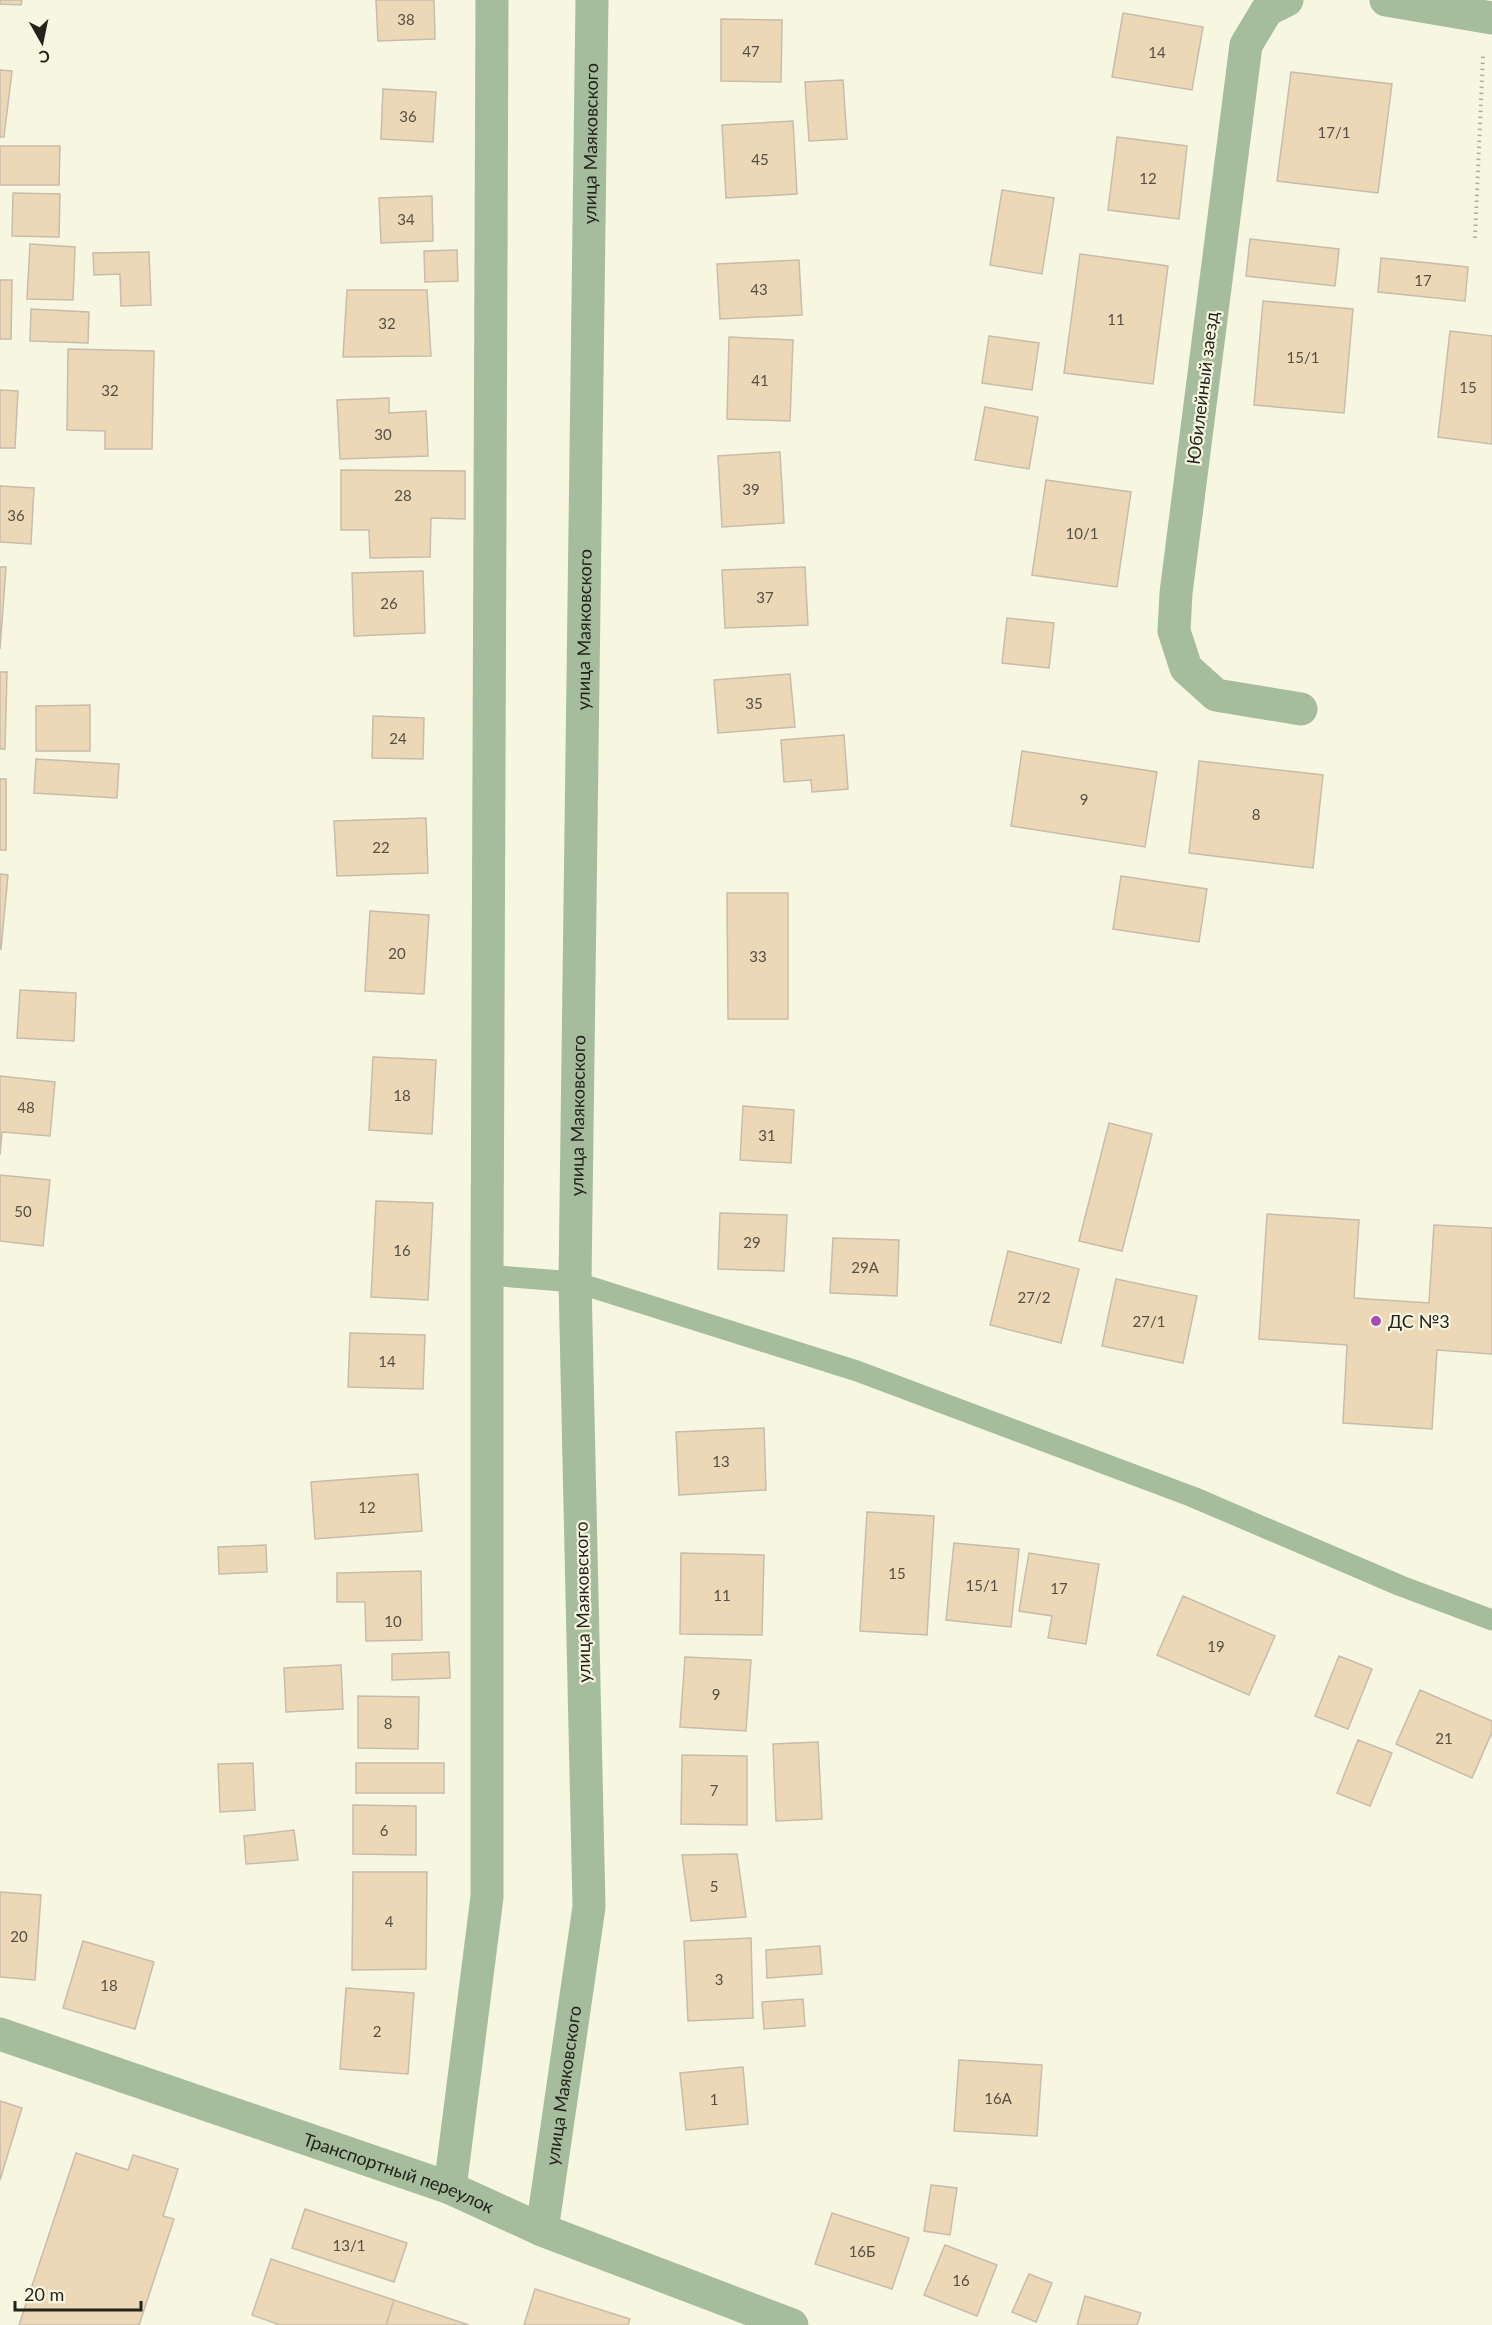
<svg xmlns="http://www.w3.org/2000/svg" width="1492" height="2325" font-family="Lato,sans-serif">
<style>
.building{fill:#ecd8b7;stroke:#c8bcaa;stroke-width:1.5}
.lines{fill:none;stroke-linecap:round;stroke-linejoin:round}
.path{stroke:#aeae9e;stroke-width:4;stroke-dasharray:1.5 4.5;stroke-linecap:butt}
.service{stroke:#a5bc9d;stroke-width:21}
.minor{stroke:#a5bc9d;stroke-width:33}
.poi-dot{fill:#a94bb4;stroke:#f6f6e1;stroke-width:2}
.labels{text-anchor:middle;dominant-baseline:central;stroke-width:4.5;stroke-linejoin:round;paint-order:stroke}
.number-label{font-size:15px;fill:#555043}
.street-label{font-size:18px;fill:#23231c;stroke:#f6f6e1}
.poi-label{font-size:18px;fill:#23231c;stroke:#f6f6e1;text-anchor:start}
</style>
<rect width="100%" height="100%" fill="#f6f6e1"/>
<!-- building -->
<path class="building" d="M0,0H22L21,5L0,4Z
M376,0H434L435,39L378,41Z
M1123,13L1203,27L1192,90L1112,77Z
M721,19L782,20L781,82L721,81Z
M0,70L12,71L4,137H0Z
M1291,72L1392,84L1378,193L1277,181Z
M843,80L847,139L809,141L805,82Z
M383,89L436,92L433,142L381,139Z
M793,121L797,194L726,198L722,125Z
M1117,137L1187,146L1179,219L1108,210Z
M0,146H60L59,185H0Z
M1002,190L1054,198L1042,274L990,265Z
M13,193L60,194L59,237L12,236Z
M432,196L433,241L381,243L379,198Z
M1250,239L1339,249L1335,286L1246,276Z
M30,244L75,247L73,300L27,299Z
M457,250L458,281L425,282L424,251Z
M149,252L151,305L121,306L120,274L94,275L93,253Z
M1080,254L1168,266L1153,384L1064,373Z
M1381,258L1468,267L1465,301L1378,292Z
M799,260L802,315L720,319L717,264Z
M0,280H12L11,339H0Z
M347,290H427L431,356L343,357Z
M1263,301L1353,309L1344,413L1254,405Z
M31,309L89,312L88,343L30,341Z
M1450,331L1492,336V444L1438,437Z
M989,336L1039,343L1032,390L982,383Z
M729,337L793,340L790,421L727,419Z
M68,349L154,351L152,449H105V431L67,430Z
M0,390L18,391L15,448H0Z
M389,398V413L426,411L428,456L340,459L337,400Z
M985,407L1038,417L1029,469L975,460Z
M780,452L784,523L722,527L718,456Z
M341,470L465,471V519L431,518L430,557L370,558L369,530H341Z
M1046,480L1131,492L1117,587L1032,575Z
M0,486L34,488L31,544L0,542Z
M0,567H6L0,649Z
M805,567L808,625L725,628L722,570Z
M423,571L425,633L354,636L352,573Z
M1007,618L1054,623L1049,668L1002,663Z
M0,672H7L5,749H0Z
M790,674L795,727L718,733L714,680Z
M90,705V751H36V706Z
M373,716L424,718L423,759L372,758Z
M844,735L848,789L812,792L811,780L784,782L781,740Z
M1022,751L1157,772L1145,847L1011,826Z
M36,759L119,764L117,798L34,793Z
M1199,761L1323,775L1313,868L1189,853Z
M0,779H6V850H0Z
M426,818L428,873L337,876L334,821Z
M0,874L8,875L1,949H0Z
M1121,876L1207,889L1199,942L1113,929Z
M727,893H788V1019H728Z
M370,911L429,915L424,994L365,991Z
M20,990L76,993L74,1041L17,1038Z
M373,1057L436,1060L432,1134L369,1130Z
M0,1076L55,1082L50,1136L2,1132L0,1155Z
M743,1106L794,1110L791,1163L740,1160Z
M1109,1123L1152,1134L1122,1251L1079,1241Z
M0,1175L50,1180L43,1246L0,1241Z
M376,1201L433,1203L428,1300L371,1297Z
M720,1213L787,1215L784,1271L718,1269Z
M1267,1214L1359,1220L1354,1298L1429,1303L1434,1225L1492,1228V1354L1437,1350L1432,1429L1343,1423L1347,1345L1259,1339Z
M833,1238L899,1240L897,1296L830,1293Z
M1008,1251L1079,1269L1061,1343L990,1325Z
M1116,1279L1197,1296L1183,1363L1102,1346Z
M350,1333L425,1335L423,1389L348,1387Z
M764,1428L766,1490L679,1495L676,1432Z
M418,1474L422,1531L315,1539L311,1482Z
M867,1512L934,1516L927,1635L860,1631Z
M954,1543L1019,1549L1011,1627L946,1620Z
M266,1545L267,1572L219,1574L218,1547Z
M681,1553L764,1555L762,1635L680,1634Z
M1029,1553L1099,1564L1086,1644L1048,1638L1052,1616L1019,1611Z
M421,1571L422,1640L366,1641L365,1602H337V1573Z
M1183,1596L1275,1636L1249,1695L1157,1655Z
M449,1652L450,1678L392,1680V1654Z
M1339,1656L1372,1669L1348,1729L1315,1716Z
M685,1657L751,1660L746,1731L680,1727Z
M341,1665L343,1709L286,1712L284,1668Z
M1420,1690L1492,1721V1732L1472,1778L1396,1744Z
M358,1696L419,1697L418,1749L358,1748Z
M1358,1740L1392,1753L1370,1806L1337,1793Z
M818,1742L822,1819L776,1821L773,1744Z
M682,1755L747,1756V1825L681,1824Z
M253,1763L255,1810L220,1812L218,1764Z
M356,1763H444V1793H356Z
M353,1805L416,1806V1855L353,1854Z
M294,1830L298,1860L246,1864L244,1836Z
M737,1854L746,1917L691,1921L682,1855Z
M353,1872H427L426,1969L352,1970Z
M0,1892L41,1895L35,1980L0,1977Z
M751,1938L753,2018L688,2021L684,1941Z
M83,1941L154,1962L135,2029L63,2008Z
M820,1946L822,1974L767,1978L766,1950Z
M346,1988L414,1993L408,2074L340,2069Z
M803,1999L805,2026L764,2029L762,2002Z
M959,2060L1042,2065L1037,2136L954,2131Z
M743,2067L748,2124L686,2130L680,2073Z
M0,2101L22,2108L0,2180Z
M76,2153L128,2170L133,2155L178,2169L163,2216L174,2219L139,2325H19Z
M931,2185L957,2188L950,2235L924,2231Z
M305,2209L407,2243L394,2282L292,2248Z
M832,2213L909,2238L892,2289L815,2264Z
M945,2245L997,2265L977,2316L924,2295Z
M271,2259L394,2300L386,2325H280L252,2315Z
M1029,2274L1052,2283L1036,2322L1012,2312Z
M535,2289L630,2319L628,2325H524Z
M1085,2296L1141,2313L1137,2325H1077Z
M394,2300L469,2325H386Z"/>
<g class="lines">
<!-- path -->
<path class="path" d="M1475,238L1483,56"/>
<!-- service -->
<path class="service" d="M487,1275L575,1282L857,1371L1193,1497L1401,1586L1492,1620"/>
<!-- minor -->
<g class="minor">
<path d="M1287,0L1267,10L1246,45L1176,593L1174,631L1186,668L1216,695L1301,709"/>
<path d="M1386,0L1492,18"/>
<path id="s1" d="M0,2034L450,2188L542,2230L792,2325"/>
<path d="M450,2188L487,1897V1275L492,0"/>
<path id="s2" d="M542,2230L589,1907L575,1282L592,0"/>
</g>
</g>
<!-- markers -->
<circle class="poi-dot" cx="1376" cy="1321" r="6"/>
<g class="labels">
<!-- number labels -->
<g class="number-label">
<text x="406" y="19">38</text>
<text x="751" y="51">47</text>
<text x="1157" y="52">14</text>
<text x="408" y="116">36</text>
<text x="1334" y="132">17/1</text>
<text x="760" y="159">45</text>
<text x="1148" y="178">12</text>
<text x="406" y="219">34</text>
<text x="1423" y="280">17</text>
<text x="759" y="289">43</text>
<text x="1116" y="319">11</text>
<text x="387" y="323">32</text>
<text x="1303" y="357">15/1</text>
<text x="760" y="380">41</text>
<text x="1468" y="387">15</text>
<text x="110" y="390">32</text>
<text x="383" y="434">30</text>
<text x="751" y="489">39</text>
<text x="403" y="495">28</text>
<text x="16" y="515">36</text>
<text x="1082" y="533">10/1</text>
<text x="765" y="597">37</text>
<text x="389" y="603">26</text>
<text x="754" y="703">35</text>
<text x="398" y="738">24</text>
<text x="1084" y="799">9</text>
<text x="1256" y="814">8</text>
<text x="381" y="847">22</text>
<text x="397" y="953">20</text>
<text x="758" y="956">33</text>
<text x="402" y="1095">18</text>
<text x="26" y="1107">48</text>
<text x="767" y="1135">31</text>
<text x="23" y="1211">50</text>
<text x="752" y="1242">29</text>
<text x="402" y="1250">16</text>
<text x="865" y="1267">29А</text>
<text x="1034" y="1297">27/2</text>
<text x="1149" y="1321">27/1</text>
<text x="387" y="1361">14</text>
<text x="721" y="1461">13</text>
<text x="367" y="1507">12</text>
<text x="897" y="1573">15</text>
<text x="982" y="1585">15/1</text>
<text x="1059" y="1588">17</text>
<text x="722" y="1595">11</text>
<text x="393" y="1621">10</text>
<text x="1216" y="1646">19</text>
<text x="716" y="1694">9</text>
<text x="388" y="1723">8</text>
<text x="1444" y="1738">21</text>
<text x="714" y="1790">7</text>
<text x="384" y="1830">6</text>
<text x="714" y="1886">5</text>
<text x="389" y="1921">4</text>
<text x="19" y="1936">20</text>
<text x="719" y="1979">3</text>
<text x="109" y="1985">18</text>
<text x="377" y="2031">2</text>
<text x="998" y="2098">16А</text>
<text x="714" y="2099">1</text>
<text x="349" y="2245">13/1</text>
<text x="862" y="2251">16Б</text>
<text x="961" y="2280">16</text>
</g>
<!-- street labels -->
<g class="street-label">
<text stroke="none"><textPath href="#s2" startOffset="2090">улица Маяковского</textPath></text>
<text transform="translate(1202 388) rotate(-83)">Юбилейный заезд</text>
<text stroke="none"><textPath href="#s2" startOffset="1604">улица Маяковского</textPath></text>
<text stroke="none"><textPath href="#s2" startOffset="1118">улица Маяковского</textPath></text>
<text transform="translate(582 1602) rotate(-91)">улица Маяковского</text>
<text stroke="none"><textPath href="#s2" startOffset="146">улица Маяковского</textPath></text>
<text stroke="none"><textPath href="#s1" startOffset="422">Транспортный переулок</textPath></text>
</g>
<!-- poi labels -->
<g class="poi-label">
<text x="1388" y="1321">ДС №3</text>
</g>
</g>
<!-- north arrow -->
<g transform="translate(42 42) rotate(171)" stroke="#f6f6e1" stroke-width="4.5" paint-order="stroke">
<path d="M0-4.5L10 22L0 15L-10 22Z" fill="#23231c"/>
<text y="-9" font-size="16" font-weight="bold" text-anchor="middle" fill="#23231c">С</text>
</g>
<!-- scale -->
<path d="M15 2301v9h126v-9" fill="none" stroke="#23231c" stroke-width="3"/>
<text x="24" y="2301" font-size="18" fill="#23231c" stroke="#f6f6e1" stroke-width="4.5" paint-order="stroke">20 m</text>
</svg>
